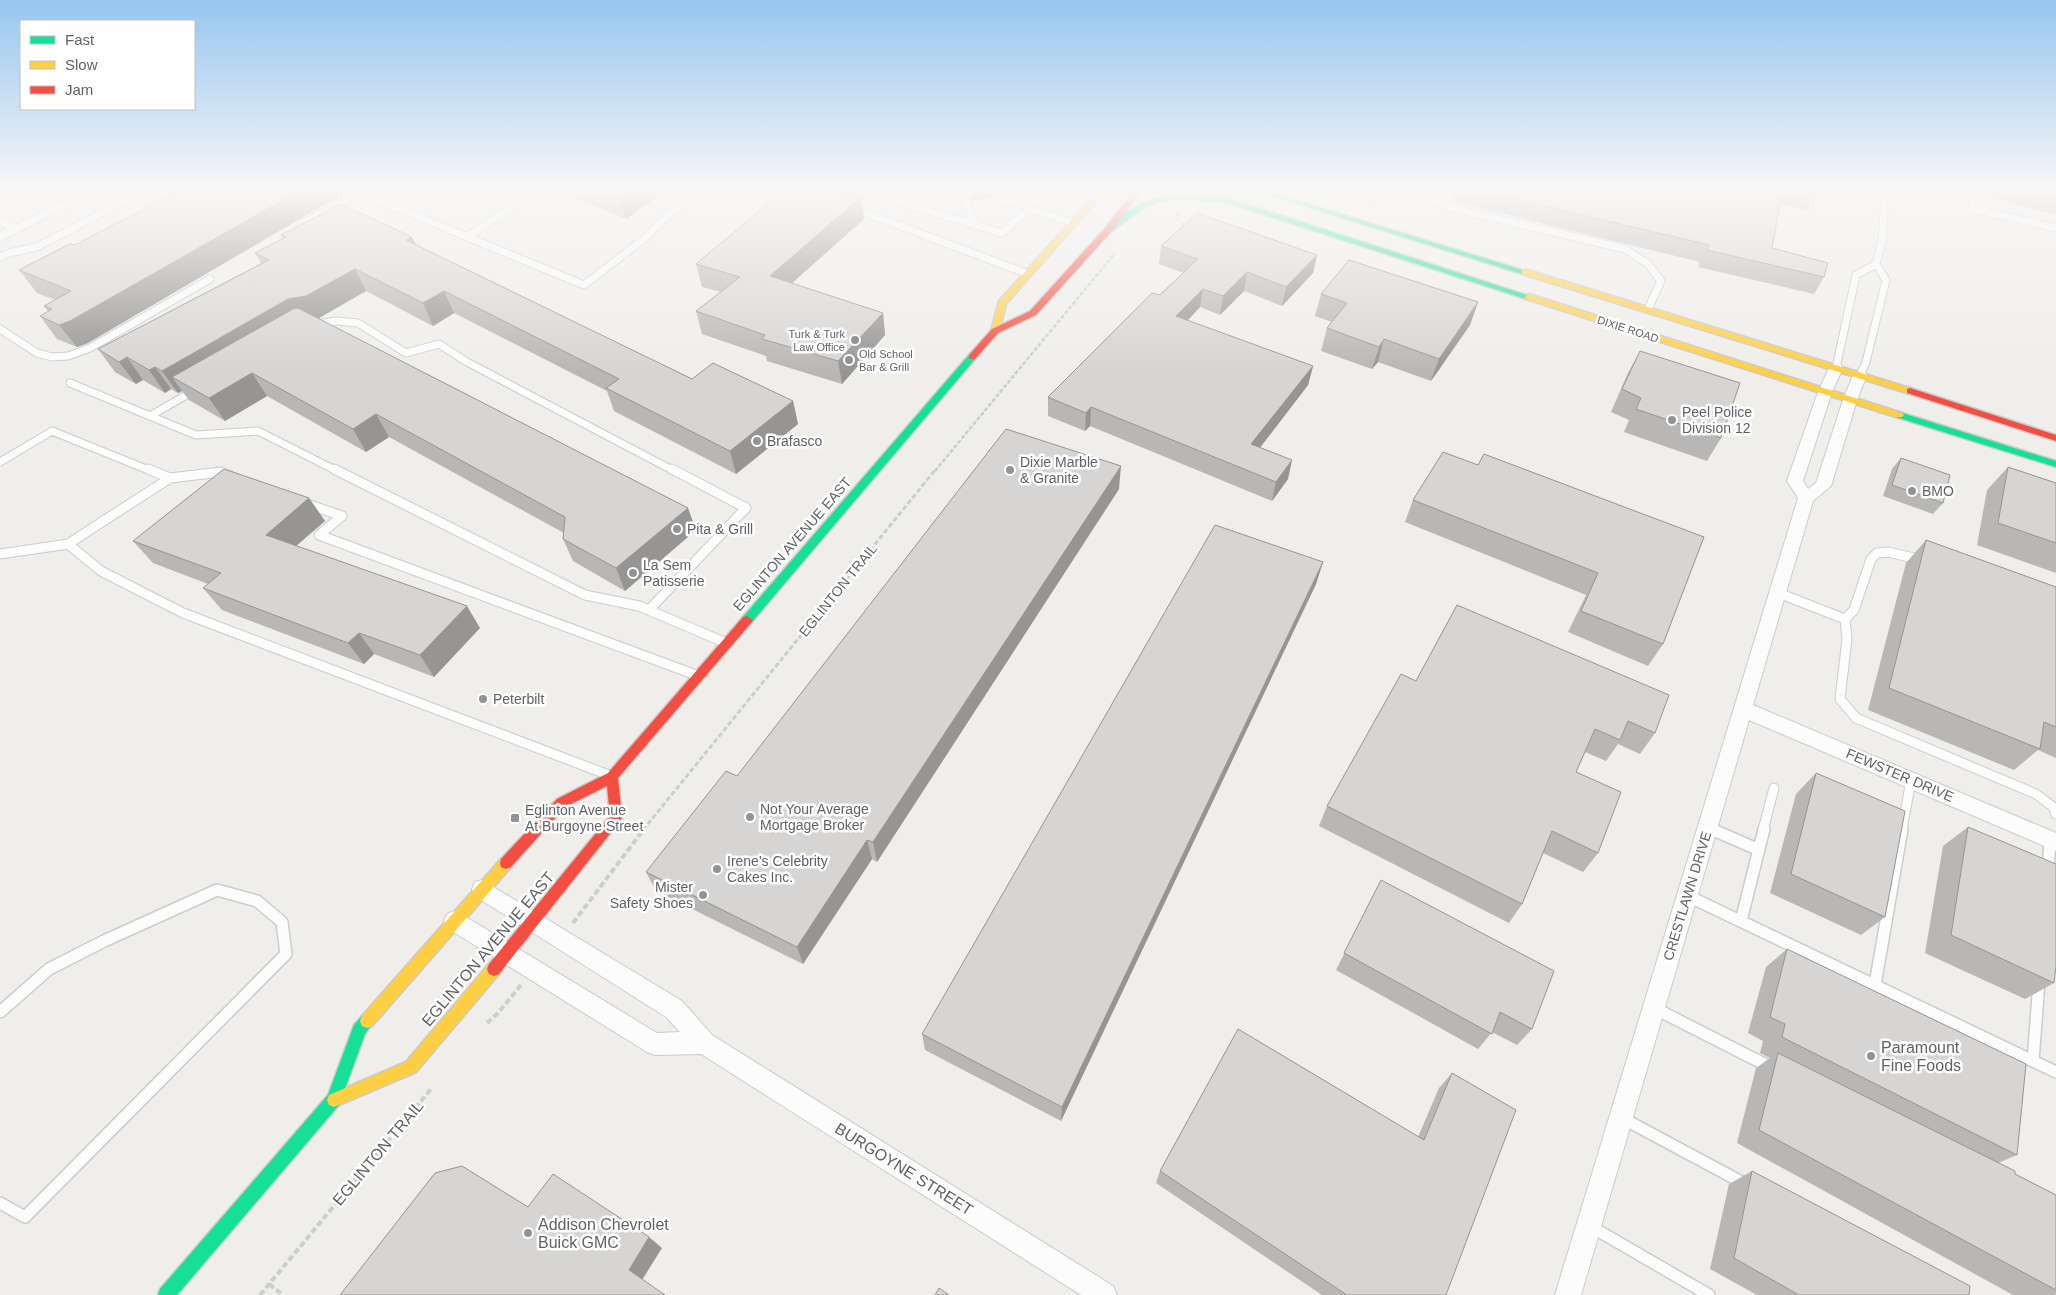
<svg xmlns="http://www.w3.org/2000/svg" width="2056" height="1295" font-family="Helvetica,sans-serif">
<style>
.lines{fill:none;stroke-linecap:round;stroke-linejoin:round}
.lane-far2-casing{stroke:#cbcccc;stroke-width:9}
.lane-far1-casing{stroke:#cbcccc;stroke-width:11}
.lane-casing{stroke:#cbcccc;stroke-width:14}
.street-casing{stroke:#cbcccc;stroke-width:2}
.fast-casing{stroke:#cacacb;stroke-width:3}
.slow-casing{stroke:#cacacb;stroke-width:3}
.jam-casing{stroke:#cacacb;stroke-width:3}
.path-far2{stroke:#cacfcc;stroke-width:2.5;stroke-dasharray:4 2;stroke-linecap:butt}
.path-far1{stroke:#cacfcc;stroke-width:3;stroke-dasharray:5 2.5;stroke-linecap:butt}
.path{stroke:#cacfcc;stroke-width:4;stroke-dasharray:6 3;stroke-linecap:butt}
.lane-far2{stroke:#fdfcfc;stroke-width:7}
.lane-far1{stroke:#fdfcfc;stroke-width:9}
.lane{stroke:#fdfcfc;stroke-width:11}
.street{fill:#fdfcfc;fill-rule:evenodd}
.fast{fill:#16e098;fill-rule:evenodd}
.slow{fill:#ffcf43;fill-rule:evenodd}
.jam{fill:#f24e42;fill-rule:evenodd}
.wall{fill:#b8b7b5}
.shaded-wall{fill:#969594}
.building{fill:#d6d5d3;stroke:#969594}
.poi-dot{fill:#919496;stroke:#fff;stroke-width:2}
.labels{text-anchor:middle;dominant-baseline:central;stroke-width:5;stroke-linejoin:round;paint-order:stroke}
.far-street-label{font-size:11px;fill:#5f6368;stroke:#fff}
.far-poi-label{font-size:11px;fill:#5f6368;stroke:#fff;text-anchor:end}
.poi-label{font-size:14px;fill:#5f6368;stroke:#fff;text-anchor:start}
.street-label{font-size:14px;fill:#5f6368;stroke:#fff}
.near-street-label{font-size:16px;fill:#5f6368;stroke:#fff}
.near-poi-label{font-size:16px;fill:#5f6368;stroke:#fff;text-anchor:start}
</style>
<rect width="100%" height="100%" fill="#efeeea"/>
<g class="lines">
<defs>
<path id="lane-far2" d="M384,192L373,198L584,285L645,238L668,215L697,192
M890,192L892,199L906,204
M919,192L906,204L1002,233L1029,209L1074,223
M962,192L976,226
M1424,192L1432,201L1447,207L1625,249L1648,264L1661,281L1648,309
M1972,192L1973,209L2056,228
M1019,194L1028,207
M996,197C1012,207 1028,204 1045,200L1041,192
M0,198L4,200L0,204
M1045,200L1063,192
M853,208L1028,274
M0,222L16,229
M305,223L358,192
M467,237L536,192
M0,257L9,253L37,247L142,192
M316,324L337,321L358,323L406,353L439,344L467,362L674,471
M0,329L37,353L52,357L68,356L90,348L210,279
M1836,368L1856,275L1876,264
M1860,375L1866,362L1886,280L1876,264L1882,242L1885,192
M70,383L196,435L258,431L337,471
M150,416L195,390
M0,462L52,431L151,471"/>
<path id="lane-far1" d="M148,469L170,478
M334,469L585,595L639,606L724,642
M304,503L342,516L319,535L696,675
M68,544L101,571L183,613L606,774
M0,554L68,544L170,478L221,472L231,476
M1778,593L1845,619L1854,610L1871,559L1877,553L1888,552L1922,560
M649,610L746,508L672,469
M1845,619L1847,639L1840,699L1856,718L2036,794L2053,807L2056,814
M1708,828L1713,830
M1763,830L1774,788
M1902,830L1911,780"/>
<path id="lane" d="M1711,829L1757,849
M2048,872L2050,839
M1688,896L2056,1072
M1741,921L1764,829
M1875,985L1902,829
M1654,1008L1772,1068
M0,1012L49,969L104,941L217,890L257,901L282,922L286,954L25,1217L0,1203
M2033,1061L2039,982
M1622,1118L1747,1185
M1590,1226L1709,1295"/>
<path id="street" d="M82,192H97L0,241V232Z
M1836,364L1841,365L1843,368L1832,392L1803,481L1808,489L1816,483L1843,400L1853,375L1855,372H1865L1867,375L1857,400L1831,486L1813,501L1753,705L2056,833V851L1749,720L1581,1295H1555L1798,498L1787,481L1818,392L1829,368L1831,365Z
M482,880L682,1001L712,1035L1113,1286L1117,1295H1081L701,1054L655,1055L647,1052L447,928L444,921L447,914L454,911L461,914L657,1033L680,1032L666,1017L475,896L472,889L475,882Z"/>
<path id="fast" d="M1198,192H1209L1533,297L1529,300L1526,299L1221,201C1208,203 1194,199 1181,199C1152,198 1133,216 1111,232L1104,230C1135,199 1164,192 1206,196Z
M1259,192H1270L1529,272L1522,274Z
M972,354L976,357L975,359L751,623H743L741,620L743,617L969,355Z
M1899,412L2056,461V467L1896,417V413Z
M367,1014L372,1016L374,1021L365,1034L339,1105L177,1295H158L160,1289L328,1095L354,1025L362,1016Z"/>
<path id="slow" d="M1097,192H1105L1006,304L999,331L995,334L992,333L991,331L999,301Z
M1522,270H1528L1913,389L1915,391L1913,393H1907L1522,274Z
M1529,294L1902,413L1904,415L1902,417H1896L1526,299L1525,297Z
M506,857L511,859L512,863L511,867L372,1026L367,1028L362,1026L360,1021L362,1016L501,859Z
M494,962L499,964L501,969L499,974L416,1072L334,1107L329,1105L327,1100L329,1095L406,1062L489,964Z"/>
<path id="jam" d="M1133,192H1141L1111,232L1036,315L998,333L975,359H969V355L992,329L1030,311L1105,228Z
M1910,388L2056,435V441L1907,393V389Z
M747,616L753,620L751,623L618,778L622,817L620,821L499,974L494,976L489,974L487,969L489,964L610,816L607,786L565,807L511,867L506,869L501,867L500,863L501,859L557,799L608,773L743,617Z"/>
</defs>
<!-- lane-far2 casing -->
<use href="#lane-far2" class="lane-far2-casing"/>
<!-- lane-far1 casing -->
<use href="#lane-far1" class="lane-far1-casing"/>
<!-- lane casing -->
<use href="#lane" class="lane-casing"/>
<!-- street casing -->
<use href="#street" class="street-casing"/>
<!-- fast casing -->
<use href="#fast" class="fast-casing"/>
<!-- slow casing -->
<use href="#slow" class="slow-casing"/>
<!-- jam casing -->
<use href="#jam" class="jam-casing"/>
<!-- path-far2 -->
<path class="path-far2" d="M1361,205L1412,198
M1177,212V218L1184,226
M935,471L1115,253"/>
<!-- path-far1 -->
<path class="path-far1" d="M643,830L936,469"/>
<!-- path -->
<path class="path" d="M573,923L644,829
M487,1023L498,1013L521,985
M269,1284L283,1295
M260,1295L431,1089"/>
<!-- lane-far2 -->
<use href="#lane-far2" class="lane-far2"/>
<!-- lane-far1 -->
<use href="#lane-far1" class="lane-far1"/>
<!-- lane -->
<use href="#lane" class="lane"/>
<!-- street -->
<use href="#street" class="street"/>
<!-- fast -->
<use href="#fast" class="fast"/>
<!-- slow -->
<use href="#slow" class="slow"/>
<!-- jam -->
<use href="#jam" class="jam"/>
</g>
<!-- wall -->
<path class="wall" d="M559,192H663L626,219Z
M967,192H1014V195L1006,196L995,192L992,194L991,198L971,201Z
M1454,192H1818V194L1808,210L1779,204L1772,248L1824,277L1814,294L1698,267L1700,262L1451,201Z
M1986,192H2056V215L1985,196Z
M861,197L864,219L792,283L883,313L885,335L842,384L767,361L766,356L702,334L696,311L721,292L702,287L696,264Z
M281,235L416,245L692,379L793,401L798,424L736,474L614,411L607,391L454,313L433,326L366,291L319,318L696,530L625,591L573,561L563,539L564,533L389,437L366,452L267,396L225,421L189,400L182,391L178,393L171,389L165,393L143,380L136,384L115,372L98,349L261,263L255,253L283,239Z
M70,244L88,343L77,347L57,339L40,316L48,311L44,306L55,300L37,293L19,270Z
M1161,246L1317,255L1313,273L1282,306L1244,291L1220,315L1200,307L1187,321L1313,366L1308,385L1260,448L1288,479L1272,501L1090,426L1085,431L1048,416V397L1183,273L1159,264Z
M1321,294L1478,302L1470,325L1431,381L1378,362L1372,369L1321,351L1327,328L1332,322L1315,316Z
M1640,351L1721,438L1707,461L1624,432L1629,420L1611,412L1628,373Z
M1901,458L1943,503L1933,514L1883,496L1892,469Z
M1478,465L1704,537L1663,644L1648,666L1568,632L1586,595L1405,522L1413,500Z
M2008,467L2056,483V573L1977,545L1987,490Z
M1119,489L877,862L872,859L803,964L656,891L646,872L737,776Z
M309,498L325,521L296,546L480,628L434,677L374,654L364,664L222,610L203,588L208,584L153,563L133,541Z
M1926,540L2056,587V758L2038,750L2014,770L1868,710L1906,563Z
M1323,562L1316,584L1061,1121L925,1050L922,1034Z
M1457,605L1655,733L1640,754L1618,744L1606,761L1585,752L1576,772L1598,853L1583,872L1543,853L1522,904L1509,923L1319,826L1327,806L1416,681Z
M1816,773L1885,917L1861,935L1770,893L1796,794Z
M1968,827L2054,983L2025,999L1925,953L1943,846Z
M1381,880L1532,1029L1517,1045L1492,1032L1478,1049L1336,970Z
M1787,949L2017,1155L1998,1163L2015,1174L2056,1195V1295H2013L1737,1143L1756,1068L1770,1058L1760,1053L1763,1041L1748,1033L1766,967Z
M1452,1073L1446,1295H1322L1156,1183L1160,1171L1418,1137L1439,1088Z
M1752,1171L1969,1295H1757L1710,1269L1729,1184Z"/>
<!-- shaded-wall -->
<path class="shaded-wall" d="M297,192H346L88,343L77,347L59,325Z
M629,192H663L626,219L620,198Z
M971,192H995L992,194L991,198L971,201Z
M1006,192H1014V195L1006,196Z
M1025,192H1031V193L1025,194Z
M861,197L864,219L774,299L770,276Z
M412,237L423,259L406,240Z
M1317,255L1313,273L1282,306L1286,287Z
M355,269L366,291L319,318L172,377L182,391L178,393L162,371L288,299Z
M1247,272L1244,291L1220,315L1223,296Z
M1203,289L1200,307L1174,335L1176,316Z
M444,291L454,313L433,326L423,303Z
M1478,302L1470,325L1431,381L1439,359Z
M883,313L885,335L842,384L838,361Z
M1384,339L1378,362L1372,369L1379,347Z
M127,357L143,380L136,384L119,362Z
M1313,366L1308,385L1248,463L1251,444Z
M155,367L171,389L165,393L149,370Z
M252,373L267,396L225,421L209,398Z
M793,401L798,424L736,474L730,451Z
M1091,407L1090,426L1085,431L1086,413Z
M376,414L389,437L366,452L353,429Z
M1292,460L1288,479L1272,501L1276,482Z
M1121,466L1119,489L877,862L873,842Z
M309,498L325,521L282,558L266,535Z
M688,508L696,530L625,591L616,568Z
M1323,562L1316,584L1061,1121L1062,1107Z
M467,606L480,628L434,677L420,655Z
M359,633L374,654L364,664L348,643Z
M867,840L872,859L803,964L797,947Z
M649,1237L662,1248L642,1280L629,1270Z"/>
<!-- building -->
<path class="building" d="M176,192H297L70,321L59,325L40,316L52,309L44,306L71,291L19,270L70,244L75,245Z
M603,192H629L620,198Z
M782,192H840L861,197L770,276L883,313L838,361L762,339L765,335L696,311L740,277L696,264Z
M1486,192H1782L1772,248L1828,263L1824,277L1707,250L1709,245Z
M1809,192H1818V194Z
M2043,192H2056V195Z
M341,204L412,237L406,240L692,379L713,363L793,401L730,451L606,388L619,379L444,291L423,303L355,269L306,296L288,299L162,371L155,367L149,370L127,357L119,362L98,349L269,260L255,253L286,237L281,235Z
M1197,213L1317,255L1286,287L1247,272L1223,296L1203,289L1176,316L1313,366L1251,444L1292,460L1276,482L1091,407L1086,413L1048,397L1152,293L1160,295L1198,259L1161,246Z
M1349,260L1478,302L1439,359L1384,339L1379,347L1327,328L1347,303L1321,294Z
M298,308L688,508L616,568L563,539L565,517L376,414L353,429L252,373L209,398L172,377L293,309Z
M1640,351L1740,383L1721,438L1636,409L1641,398L1622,389Z
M1006,429L1121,466L873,842L867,840L797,947L646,872L726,771L737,776Z
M1443,452L1478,465L1484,454L1704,537L1663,644L1581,611L1598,573L1413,500Z
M1901,458L1950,475L1943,503L1892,485Z
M2008,467L2056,483V543L1998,523Z
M224,469L309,498L266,535L467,606L420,655L359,633L348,643L203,588L221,573L133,541Z
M1215,525L1323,562L1062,1107L922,1034Z
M1926,540L2056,587V727L2044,722L2040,749L1889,688Z
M1457,605L1669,695L1655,733L1628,721L1620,740L1595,729L1576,772L1621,792L1598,853L1552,831L1522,904L1327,806L1401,674L1416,681Z
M1816,773L1905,811L1885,917L1791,874Z
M1968,827L2056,864V966L2054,983L1951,935Z
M1381,880L1554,971L1532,1029L1500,1012L1492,1034L1344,953Z
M1787,949L2026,1064L2017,1155L1782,1037L1785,1024L1770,1017Z
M1238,1029L1424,1140L1452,1073L1516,1110L1446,1295H1347L1160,1171Z
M1778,1053L2015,1171V1174L2056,1195V1290L1759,1130Z
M462,1166L528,1207L553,1174L649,1237L629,1270L665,1295H340L435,1173Z
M1752,1171L1970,1286L1969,1295H1799L1734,1258Z
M939,1288L949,1295H935Z"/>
<!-- sky -->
<linearGradient id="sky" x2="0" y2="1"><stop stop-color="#97c6ef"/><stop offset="0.51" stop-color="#f8f7f6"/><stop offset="1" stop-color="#f8f7f6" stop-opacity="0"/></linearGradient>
<rect width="2056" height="373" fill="url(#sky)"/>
<!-- markers -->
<g class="poi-dot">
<circle cx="855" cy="340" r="5"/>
<circle cx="849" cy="360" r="5"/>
<circle cx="1672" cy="420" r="5"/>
<circle cx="757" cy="441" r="5"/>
<circle cx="1010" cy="470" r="5"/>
<circle cx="1912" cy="491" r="5"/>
<circle cx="677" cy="529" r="5"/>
<circle cx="633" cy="573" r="5"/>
<circle cx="483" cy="699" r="5"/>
<circle cx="750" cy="817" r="5"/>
<rect x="510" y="813" width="10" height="10" rx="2.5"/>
<circle cx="717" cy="869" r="5"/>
<circle cx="703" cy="895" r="5"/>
<circle cx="1871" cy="1056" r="5"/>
<circle cx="528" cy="1233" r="5"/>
</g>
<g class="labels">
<!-- far-street labels -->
<g class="far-street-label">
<text transform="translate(1628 329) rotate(18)">DIXIE ROAD</text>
</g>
<!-- far-poi labels -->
<g class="far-poi-label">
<text x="845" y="334">Turk &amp; Turk<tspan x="845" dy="13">Law Office</tspan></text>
<text x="859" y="354" text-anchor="start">Old School<tspan x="859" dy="13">Bar &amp; Grill</tspan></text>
</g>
<!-- poi labels -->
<g class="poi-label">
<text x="1682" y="412">Peel Police<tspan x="1682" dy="16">Division 12</tspan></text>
<text x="767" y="441">Brafasco</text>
<text x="1020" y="462">Dixie Marble<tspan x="1020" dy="16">&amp; Granite</tspan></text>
<text x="1922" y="491">BMO</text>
<text x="687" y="529">Pita &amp; Grill</text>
<text x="643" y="565">La Sem<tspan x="643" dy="16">Patisserie</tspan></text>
<text x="493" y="699">Peterbilt</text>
<text x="760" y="809">Not Your Average<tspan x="760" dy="16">Mortgage Broker</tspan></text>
<text x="525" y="810">Eglinton Avenue<tspan x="525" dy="16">At Burgoyne Street</tspan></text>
<text x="727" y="861">Irene's Celebrity<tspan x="727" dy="16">Cakes Inc.</tspan></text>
<text x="693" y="887" text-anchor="end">Mister<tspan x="693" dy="16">Safety Shoes</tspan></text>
</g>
<!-- street labels -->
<g class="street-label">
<text transform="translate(792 544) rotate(-49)">EGLINTON AVENUE EAST</text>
<text transform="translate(838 590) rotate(-51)">EGLINTON TRAIL</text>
<text transform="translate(1900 775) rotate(23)">FEWSTER DRIVE</text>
<text transform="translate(1687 896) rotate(-73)">CRESTLAWN DRIVE</text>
</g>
<!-- near-street labels -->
<g class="near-street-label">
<text transform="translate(488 949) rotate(-50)">EGLINTON AVENUE EAST</text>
<text transform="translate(378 1153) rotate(-50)">EGLINTON TRAIL</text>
<text transform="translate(904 1169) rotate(32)">BURGOYNE STREET</text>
</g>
<!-- near-poi labels -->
<g class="near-poi-label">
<text x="1881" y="1047">Paramount<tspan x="1881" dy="18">Fine Foods</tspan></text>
<text x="538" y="1224">Addison Chevrolet<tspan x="538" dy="18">Buick GMC</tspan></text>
</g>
</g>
<!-- legend -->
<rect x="20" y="20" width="175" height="90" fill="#ffffff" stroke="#bfc1c3"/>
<rect x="30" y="36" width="25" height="8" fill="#16e098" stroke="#bfc1c3"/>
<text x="65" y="45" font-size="15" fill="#5f6368">Fast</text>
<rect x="30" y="61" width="25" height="8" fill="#ffcf43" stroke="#bfc1c3"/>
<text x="65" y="70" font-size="15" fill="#5f6368">Slow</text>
<rect x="30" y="86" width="25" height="8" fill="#f24e42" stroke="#bfc1c3"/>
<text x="65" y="95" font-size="15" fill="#5f6368">Jam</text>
</svg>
